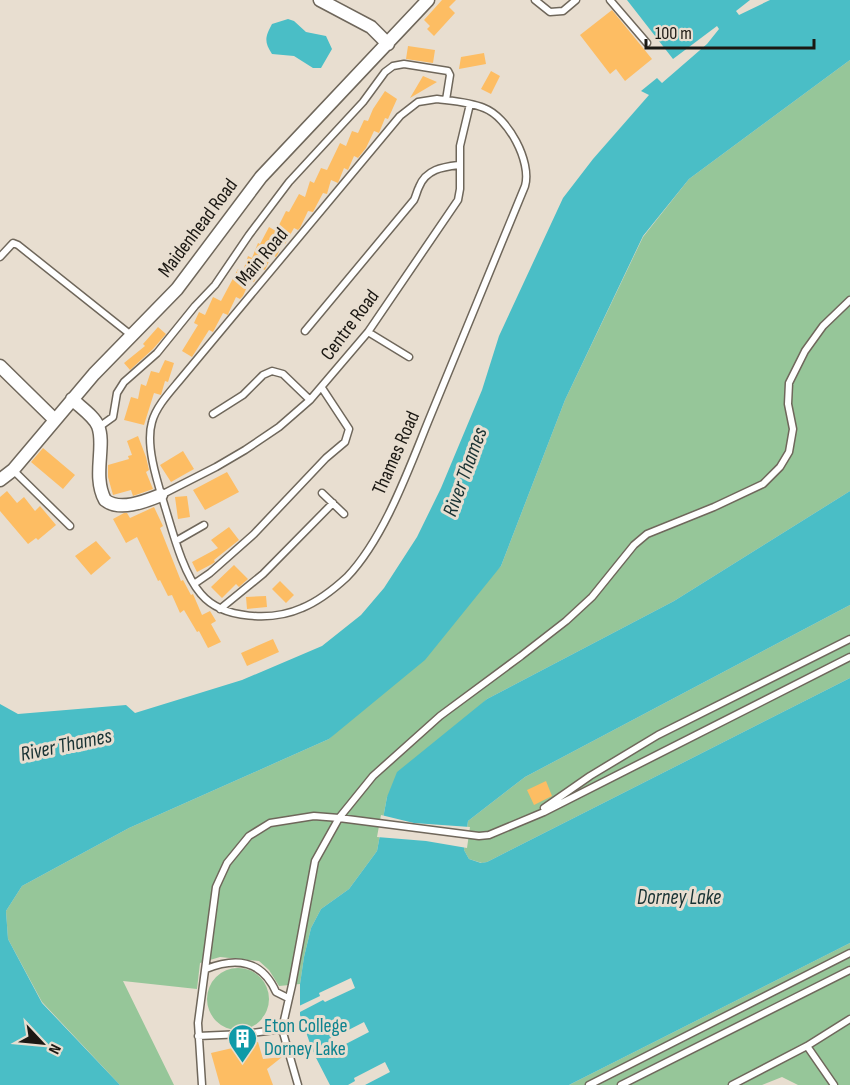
<svg xmlns="http://www.w3.org/2000/svg" width="850" height="1085" font-family="'Sofia Sans Condensed',sans-serif">
<style>
.green{fill:#96c699}
.water{fill:#4abec6}
.pier{fill:#e8ded0}
.building{fill:#fdbd63}
.lines{fill:none;stroke-linecap:round;stroke-linejoin:round}
.service-casing{stroke:#6f675b;stroke-width:9}
.minor-casing{stroke:#6f675b;stroke-width:15}
.service{stroke:#fff;stroke-width:6}
.minor{stroke:#fff;stroke-width:12}
.labels{text-anchor:middle;dominant-baseline:central;stroke-width:6;stroke-linejoin:round;paint-order:stroke}
.street-label{font-size:20px;fill:#1b1813;stroke:#e8ded0}
.culture-label{font-size:20px;fill:#0d838f;stroke:#e8ded0;text-anchor:start}
.water-label{font-size:21px;font-style:italic;fill:#183233;stroke:#e8ded0}
</style>
<rect width="100%" height="100%" fill="#e8ded0"/>
<!-- green -->
<path class="green" d="M850,60V491L674,601L487,699L387,797L377,851L349,889L321,909L311,928L304,957L300,984L279,986L269,970L259,961L220,957L200,963L197,989L123,981L174,1085H120L42,1002L8,939L6,911L22,886L129,828L329,739L501,566L565,400L643,237L689,179Z
M850,605V678L487,862L482,863L469,859L464,850L468,821L525,777Z
M850,943V1085H798L782,1077L762,1085H569Z
M207 999a31 31 0 1 1 62 0a31 31 0 1 1-62 0Z"/>
<!-- water -->
<path class="water" d="M627,0H750L736,11L739,15L770,0H850V60L689,179L643,236L565,400L501,566L425,660L329,739L129,828L22,886L6,911L8,939L42,1003L120,1085H0V704L18,714L126,705L135,713L242,680L322,646L361,615L384,588L417,537L441,488L482,390L499,336L563,198L593,159L649,95L641,91L657,78L662,83L707,44L719,29L717,26L673,59Z
M288,19L294,21L306,32L326,36L332,49L321,68H313L294,56L272,54C264,42 265,37 272,24Z
M850,491V605L525,777L468,821L464,850L469,859L481,863L487,862L850,678V943L569,1085H330L313,1052L300,1015V984L304,957L311,928L321,909L349,889L377,851L387,797L397,772L487,699L674,601Z"/>
<!-- pier -->
<path class="pier" d="M381,815L414,823L470,827L467,848L426,841L377,837Z
M351,978L355,988L325,1002L323,1000L300,1012L299,1006L320,996L319,993Z
M364,1022L369,1032L338,1048L336,1045L315,1057L313,1052L334,1041L333,1038Z
M385,1062L390,1072L365,1085H348L355,1081L354,1078Z"/>
<!-- building -->
<path class="building" d="M442,0H456L449,7L455,13L434,36L427,29L430,26L424,20Z
M612,10L652,59L625,81L616,69L610,74L580,35Z
M408,46L435,50L433,63L406,59Z
M484,53L486,64L459,69L461,57Z
M491,71L500,76L491,94L481,89Z
M423,76L437,82L410,98Z
M385,91L397,99L388,119L385,118L379,133L374,131L366,148L358,158L354,156L348,170L344,168L338,183L331,180L327,194L323,193L313,212L308,211L300,228L298,230L294,228L285,244L282,243L278,254L276,257L272,255L265,270L260,268L254,282L250,280L243,296L240,299L236,297L229,312L228,315L223,313L213,332L209,330L192,357L182,351L198,325L194,323L199,312L205,315L213,297L221,301L238,269L243,271L248,256L252,258L258,243L260,244L269,227L276,231L286,211L289,212L299,194L305,197L310,181L314,183L321,168L327,170L340,143L346,146L352,131L358,133L364,120L368,121L373,109Z
M158,327L166,334L153,349L130,370L124,363L145,346L143,344Z
M165,360L174,363L168,382L165,381L161,395L154,393L144,425L124,420L131,397L138,399L141,384L146,386L151,371L159,373Z
M138,436L146,457L149,470L146,472L153,489L133,496L131,490L113,495L108,477V465L129,459L128,456L132,455L127,441Z
M43,448L75,475L63,489L31,462Z
M183,451L194,469L171,482L160,465Z
M227,472L239,492L205,510L193,490Z
M7,491L17,503L24,497L35,511L40,506L56,525L38,540L36,538L28,544L0,511V497Z
M187,496L190,517L178,519L175,497Z
M154,507L163,526L160,528L181,581L183,580L191,595L193,594L202,615L210,611L216,621L211,624L221,642L208,648L199,631L197,632L184,610L180,613L172,595L168,596L160,580L158,581L137,537L126,543L113,519L124,513H127L130,518Z
M229,527L239,540L214,560L215,562L212,564L197,572L192,562L218,548L211,540Z
M96,541L111,558L91,575L75,556Z
M234,565L248,579L239,587L236,584L222,598L211,587Z
M280,581L294,595L286,603L272,589Z
M266,596L267,607L247,609L246,597Z
M273,639L279,652L247,666L241,653Z
M546,781L552,796L534,805L527,790Z
M258,1042L263,1059L282,1057L267,1069L273,1085H220L211,1053Z"/>
<g class="lines">
<defs>
<path id="service" d="M535,0L550,12L563,11L576,0
M610,0L647,43
M437,99C453,101 470,102 484,108C508,117 532,162 525,186C493,263 462,340 430,417C409,468 385,537 347,577C334,589 319,601 302,608C273,621 223,620 201,594C183,573 173,533 165,507C158,484 145,446 152,422C156,407 169,393 179,381L400,116L418,102Z
M0,257L13,243L18,245L131,335
M305,331L414,200C416,196 417,191 419,187C426,169 443,167 459,165
M368,332L409,357
M213,414L243,395L263,375L272,371L283,374L310,400
M99,427L113,417L117,393L124,382L157,353L195,306L215,285L249,235L289,182L363,102L385,72L393,66L404,64L448,71L450,75L446,100
M13,470L70,526
M322,493L344,514
M161,495L216,467L245,450L279,427L310,400L368,332L458,200L460,189V146L470,104
M176,541L204,525
M194,584L210,573L254,534L326,458L345,442L349,429L322,388
M220,609L263,574L333,503
M544,808L590,776L658,735L850,639
M206,969C236,957 262,960 276,992L288,998
M198,1036L244,1034L282,1029
M807,1046L834,1085
M202,1085L198,1023L216,887L227,863L249,836L270,823L314,816L339,818L373,776L440,716L521,656L566,621L592,597L634,545L647,534L714,507L763,484L780,467L789,452L793,429L788,404L789,383L805,351L823,326L850,300
M298,1085L282,1029L292,985L315,861L339,818L479,836L489,835L544,812L850,657
M589,1085L850,953
M621,1085L850,970
M732,1085L807,1046L850,1019"/>
<path id="minor" d="M320,0L371,27L388,44
M0,366L55,420
M72,399C80,407 94,416 98,426C106,445 92,476 105,500C120,512 146,501 161,495
M0,480L13,470L94,374L177,289L261,177L428,0"/>
</defs>
<!-- service casing -->
<use href="#service" class="service-casing"/>
<!-- minor casing -->
<use href="#minor" class="minor-casing"/>
<!-- service -->
<use href="#service" class="service"/>
<!-- minor -->
<use href="#minor" class="minor"/>
</g>
<!-- icons -->
<defs>
<symbol id="building-pin" viewBox="-11 -11 22 30"><path d="M0 17L-7.5 6A9.5 9.5 0 1 1 7.5 6Z" fill="#0f9aa8" stroke="#e8ded0"/><path d="M-4-6H4V6H1V3H-1V6H-4ZM-2.5-4.3h1.7v1.8h-1.7ZM.8-4.3h1.7v1.8H.8ZM-2.5-1h1.7V.8h-1.7ZM.8-1h1.7V.8H.8Z" fill="#fff"/></symbol>
</defs>
<g fill-rule="evenodd">
<use href="#building-pin" x="226" y="1022" width="33" height="45"/>
</g>
<g class="labels">
<!-- street labels -->
<g class="street-label">
<text transform="translate(198 228) rotate(-53)">Maidenhead Road</text>
<text transform="translate(262 257) rotate(-50)">Main Road</text>
<text transform="translate(350 325) rotate(-53)">Centre Road</text>
<text transform="translate(396 453) rotate(-66)">Thames Road</text>
</g>
<!-- culture labels -->
<g class="culture-label">
<text x="264" y="1026">Eton College<tspan x="264" dy="23">Dorney Lake</tspan></text>
</g>
<!-- water labels -->
<g class="water-label">
<text transform="translate(465 472) rotate(-70)">River Thames</text>
<text transform="translate(66 745) rotate(-12)">River Thames</text>
<text x="679" y="897">Dorney Lake</text>
</g>
</g>
<!-- north arrow -->
<g transform="translate(42 1043) rotate(116)" stroke="#e8ded0" stroke-width="4.5" paint-order="stroke">
<path d="M0-4.5L10 22L0 15L-10 22Z" fill="#1b1813"/>
<text y="-9" font-size="16" font-weight="bold" text-anchor="middle" fill="#1b1813">N</text>
</g>
<!-- scale -->
<path d="M646 39v9h168v-9" fill="none" stroke="#1b1813" stroke-width="3"/>
<text x="655" y="39" font-size="18" fill="#1b1813" stroke="#e8ded0" stroke-width="4.5" paint-order="stroke">100 m</text>
</svg>
